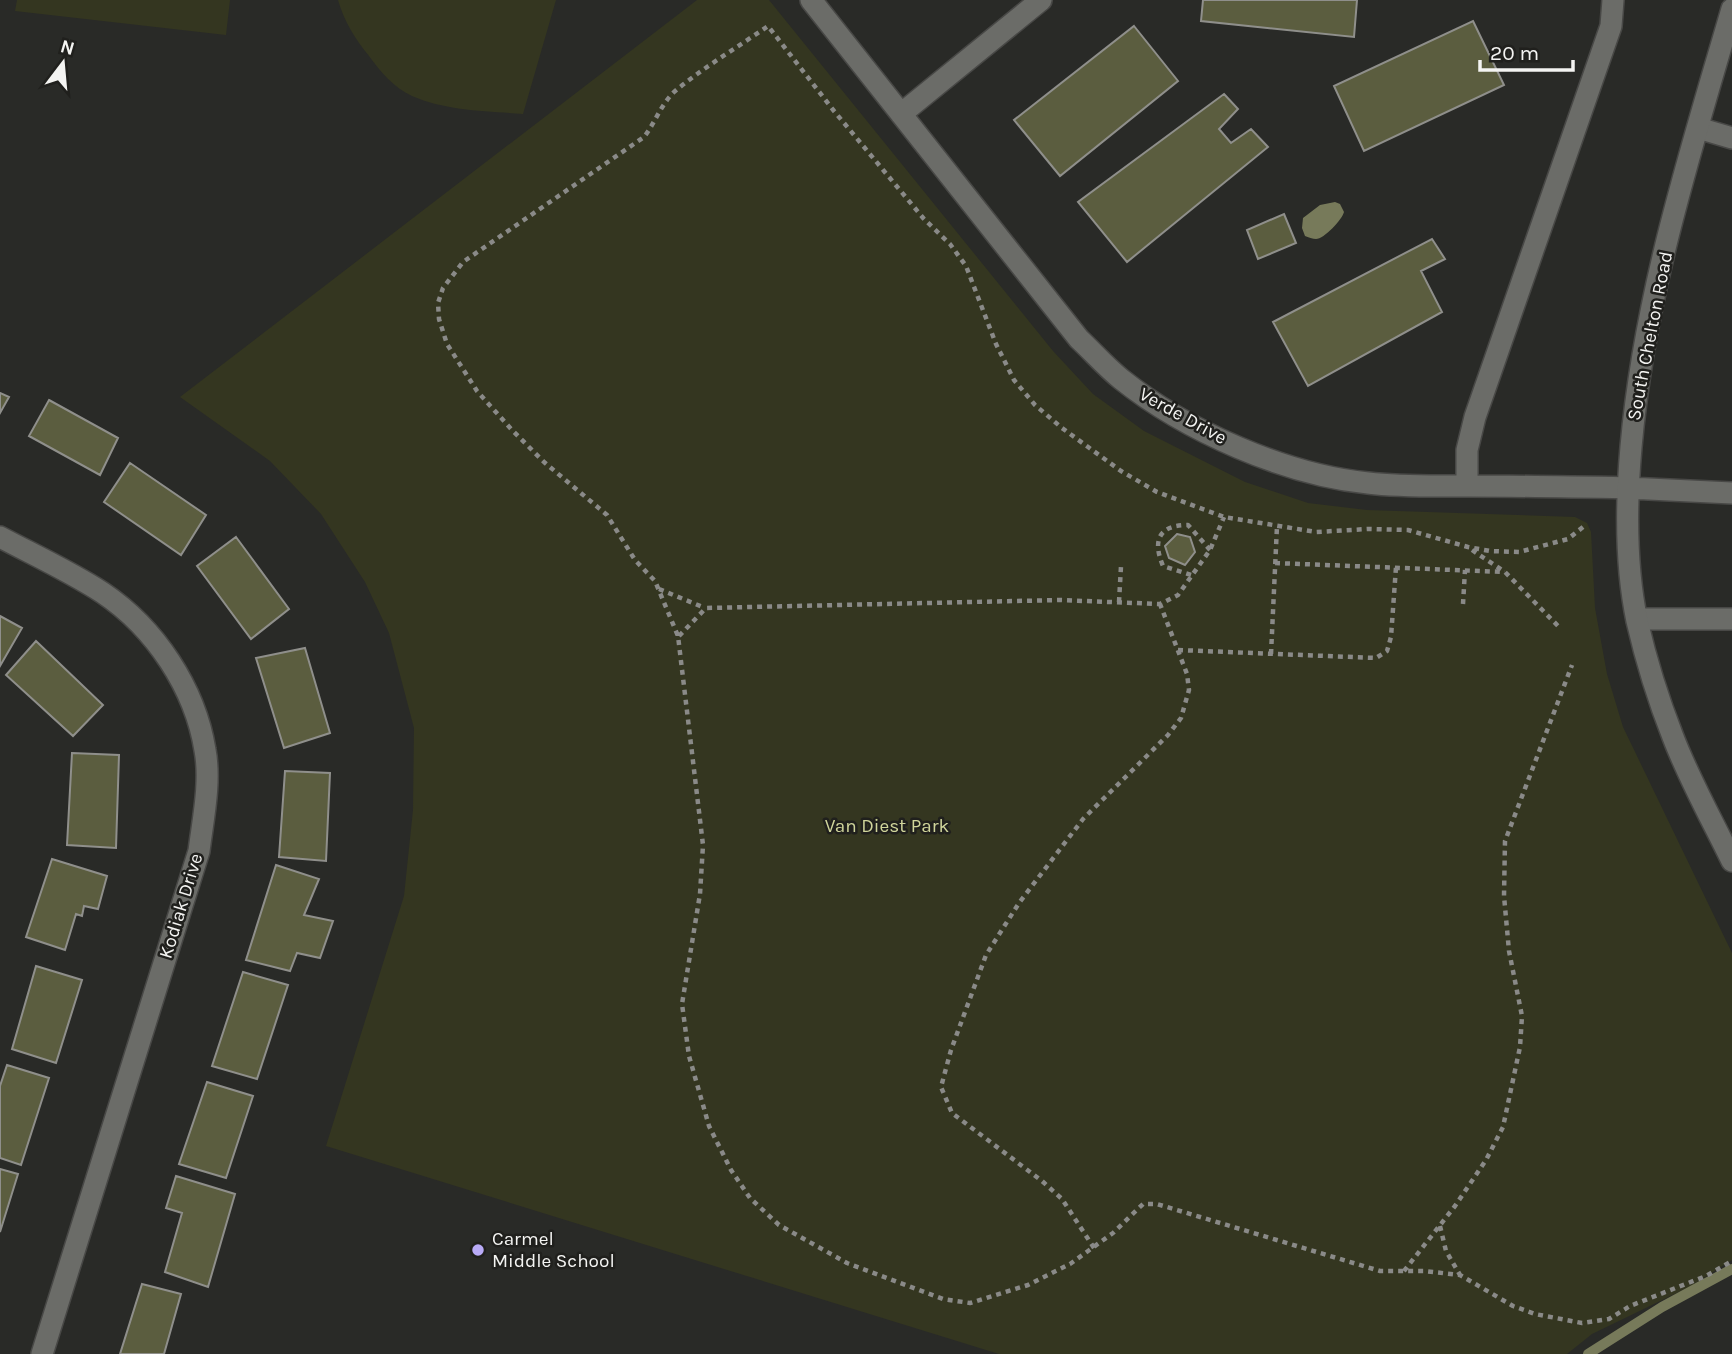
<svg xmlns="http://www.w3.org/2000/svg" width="1732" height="1354" font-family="Karla,sans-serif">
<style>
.green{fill:#343620}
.water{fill:#777a5a}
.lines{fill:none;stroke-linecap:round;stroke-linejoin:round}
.stream{stroke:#777a5a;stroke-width:10}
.building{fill:#5b5d3f;stroke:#8f8f8b;stroke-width:2}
.street-casing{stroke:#484846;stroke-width:24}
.secondary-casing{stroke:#484846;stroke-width:24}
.path{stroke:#8a8a88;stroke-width:4.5;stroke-dasharray:5 5;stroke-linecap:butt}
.street{stroke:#6b6c68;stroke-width:21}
.secondary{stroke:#6b6c68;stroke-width:21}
.poi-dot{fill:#b9abf7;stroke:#20201d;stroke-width:2.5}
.labels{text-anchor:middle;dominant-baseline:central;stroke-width:5;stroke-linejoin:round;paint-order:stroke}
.street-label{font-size:19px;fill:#f4f4f2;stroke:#20201d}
.park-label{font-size:19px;fill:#d0d59b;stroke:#20201d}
.poi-label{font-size:19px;fill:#f4f4f2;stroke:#20201d;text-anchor:start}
</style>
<rect width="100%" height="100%" fill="#292a27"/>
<!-- green -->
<path class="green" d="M17,0H230L226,35L15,11Z
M338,0H556L523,114C487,111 446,111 412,96C394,88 380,71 369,56C355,39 344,21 338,0Z
M697,0H769L1053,351L1093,394L1144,431L1245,482L1308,503L1367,510L1575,517L1587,523L1591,532L1595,608L1607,674L1623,727L1732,953V1260L1689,1287L1592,1334L1567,1354H999L326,1146L404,896L413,810L414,728L389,633L365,582L321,514L270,461L180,397Z"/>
<!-- water -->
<path class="water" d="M1335,202L1340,204L1344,212C1342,220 1324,239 1316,239C1313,239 1308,237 1305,236L1302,228L1303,218L1320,205Z"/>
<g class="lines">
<!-- stream -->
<path class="stream" d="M1588,1354L1662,1307L1732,1269"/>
</g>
<!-- building -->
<path class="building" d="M1203,0H1357L1354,37L1201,21Z
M1473,21L1504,85L1364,151L1334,86Z
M1134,26L1178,81L1060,176L1014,120Z
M1224,94L1238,109L1219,129L1231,143L1251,129L1268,147L1127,262L1078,202Z
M1284,214L1296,243L1258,259L1247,230Z
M1432,239L1445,259L1421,271L1442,312L1308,386L1273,322Z
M0,393L9,397L0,413Z
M49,400L118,438L100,475L29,436Z
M130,463L206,515L181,555L104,502Z
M1177,534L1190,537L1195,552L1185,565L1169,558L1165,546Z
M236,537L289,609L251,639L197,566Z
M0,616L22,628L0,666Z
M36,641L103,705L73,736L6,675Z
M305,648L330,733L284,748L256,658Z
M72,753L119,755L116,848L67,845Z
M285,771L330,773L326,861L279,857Z
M52,859L107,876L98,909L84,906L82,916L76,914L65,950L26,937Z
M276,865L319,879L304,915L333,921L320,958L297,953L290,971L246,960Z
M36,966L82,980L56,1063L12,1049Z
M243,972L288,985L257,1079L212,1066Z
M7,1065L49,1078L21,1165L0,1158V1086Z
M207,1082L253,1096L226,1178L179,1164Z
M0,1169L18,1174L0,1232Z
M176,1176L235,1194L208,1287L165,1272L182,1213L166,1208Z
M142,1284L181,1294L164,1354H120Z"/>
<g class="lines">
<defs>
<path id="street" d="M811,0L1079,339C1093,352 1106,367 1121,379C1186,431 1286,475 1368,483C1401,487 1435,486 1468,486C1522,486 1575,487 1628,488
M901,114L1041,0
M1698,128L1732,138
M1467,486V450L1475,417L1611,26L1613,0
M0,537C34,555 71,572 103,593C155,628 195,688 205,750C211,782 203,819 199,851L42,1354
M1637,619H1732"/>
<path id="secondary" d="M1732,9C1690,153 1644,297 1631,447C1626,504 1625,564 1637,621C1646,660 1658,699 1673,737C1689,779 1712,820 1732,861
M1628,488L1732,493"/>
</defs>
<!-- street casing -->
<use href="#street" class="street-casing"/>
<!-- secondary casing -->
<use href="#secondary" class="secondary-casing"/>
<!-- path -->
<path class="path" d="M1583,527L1568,539L1519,552L1490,551L1468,547L1408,530L1368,529L1316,532L1224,517L1157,492L1121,471L1062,428L1035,405L1014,380L996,344L966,266L950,244L924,219L834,111L768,26C738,47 701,69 674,92C660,106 655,123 644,137L463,262L443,288L438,303L439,319L447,344L477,391L512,430L544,462L607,515L635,560L655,581L678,636L703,845L700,894L682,1004L689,1056L709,1126L731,1170L750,1198L779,1225L847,1263L943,1299L970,1303L1028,1285L1070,1264L1113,1233L1143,1204H1157L1380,1271H1424L1460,1275L1513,1306L1535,1314L1582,1323L1609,1319L1630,1306L1706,1276L1732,1261
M1472,550L1505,572L1559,627
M1275,563L1505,572
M1191,575L1163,566C1152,540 1159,525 1188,525L1210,550
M659,589L705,608
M1119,602L1121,566
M1463,604L1465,570
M679,636L706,608L1060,600L1160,604L1178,595L1210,550L1224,517
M1178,650L1376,658L1387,651L1391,637L1396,567
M1271,654L1277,526
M1440,1226L1446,1251L1460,1275
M1094,1248L1062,1199L1042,1181L952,1113L941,1087L951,1050L986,955L1019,903L1083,819L1168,735L1181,718L1189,690L1187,674L1160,604
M1404,1271L1455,1206L1486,1160L1503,1127L1520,1047L1522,1016L1509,951L1504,896L1505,841L1572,665"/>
<!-- street -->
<use href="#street" class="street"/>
<!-- secondary -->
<use href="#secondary" class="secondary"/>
</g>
<!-- markers -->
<circle class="poi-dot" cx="478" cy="1250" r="7"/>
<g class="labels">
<!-- street labels -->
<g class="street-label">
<text transform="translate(1650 336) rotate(-79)">South Chelton Road</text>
<text transform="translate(1183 416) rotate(29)">Verde Drive</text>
<text transform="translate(181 906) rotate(-73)">Kodiak Drive</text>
</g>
<!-- park labels -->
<g class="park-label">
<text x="887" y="826">Van Diest Park</text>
</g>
<!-- poi labels -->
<g class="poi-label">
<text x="492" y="1239">Carmel<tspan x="492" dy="22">Middle School</tspan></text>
</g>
</g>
<!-- north arrow -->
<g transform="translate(63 63) rotate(16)" stroke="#20201d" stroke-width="5" paint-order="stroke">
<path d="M0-5L12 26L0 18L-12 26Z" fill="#f4f4f2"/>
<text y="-10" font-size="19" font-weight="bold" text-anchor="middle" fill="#f4f4f2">N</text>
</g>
<!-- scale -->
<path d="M1480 60v10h93v-10" fill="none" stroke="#f4f4f2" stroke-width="3.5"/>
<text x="1490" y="60" font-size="21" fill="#f4f4f2" stroke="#20201d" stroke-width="5" paint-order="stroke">20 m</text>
</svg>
